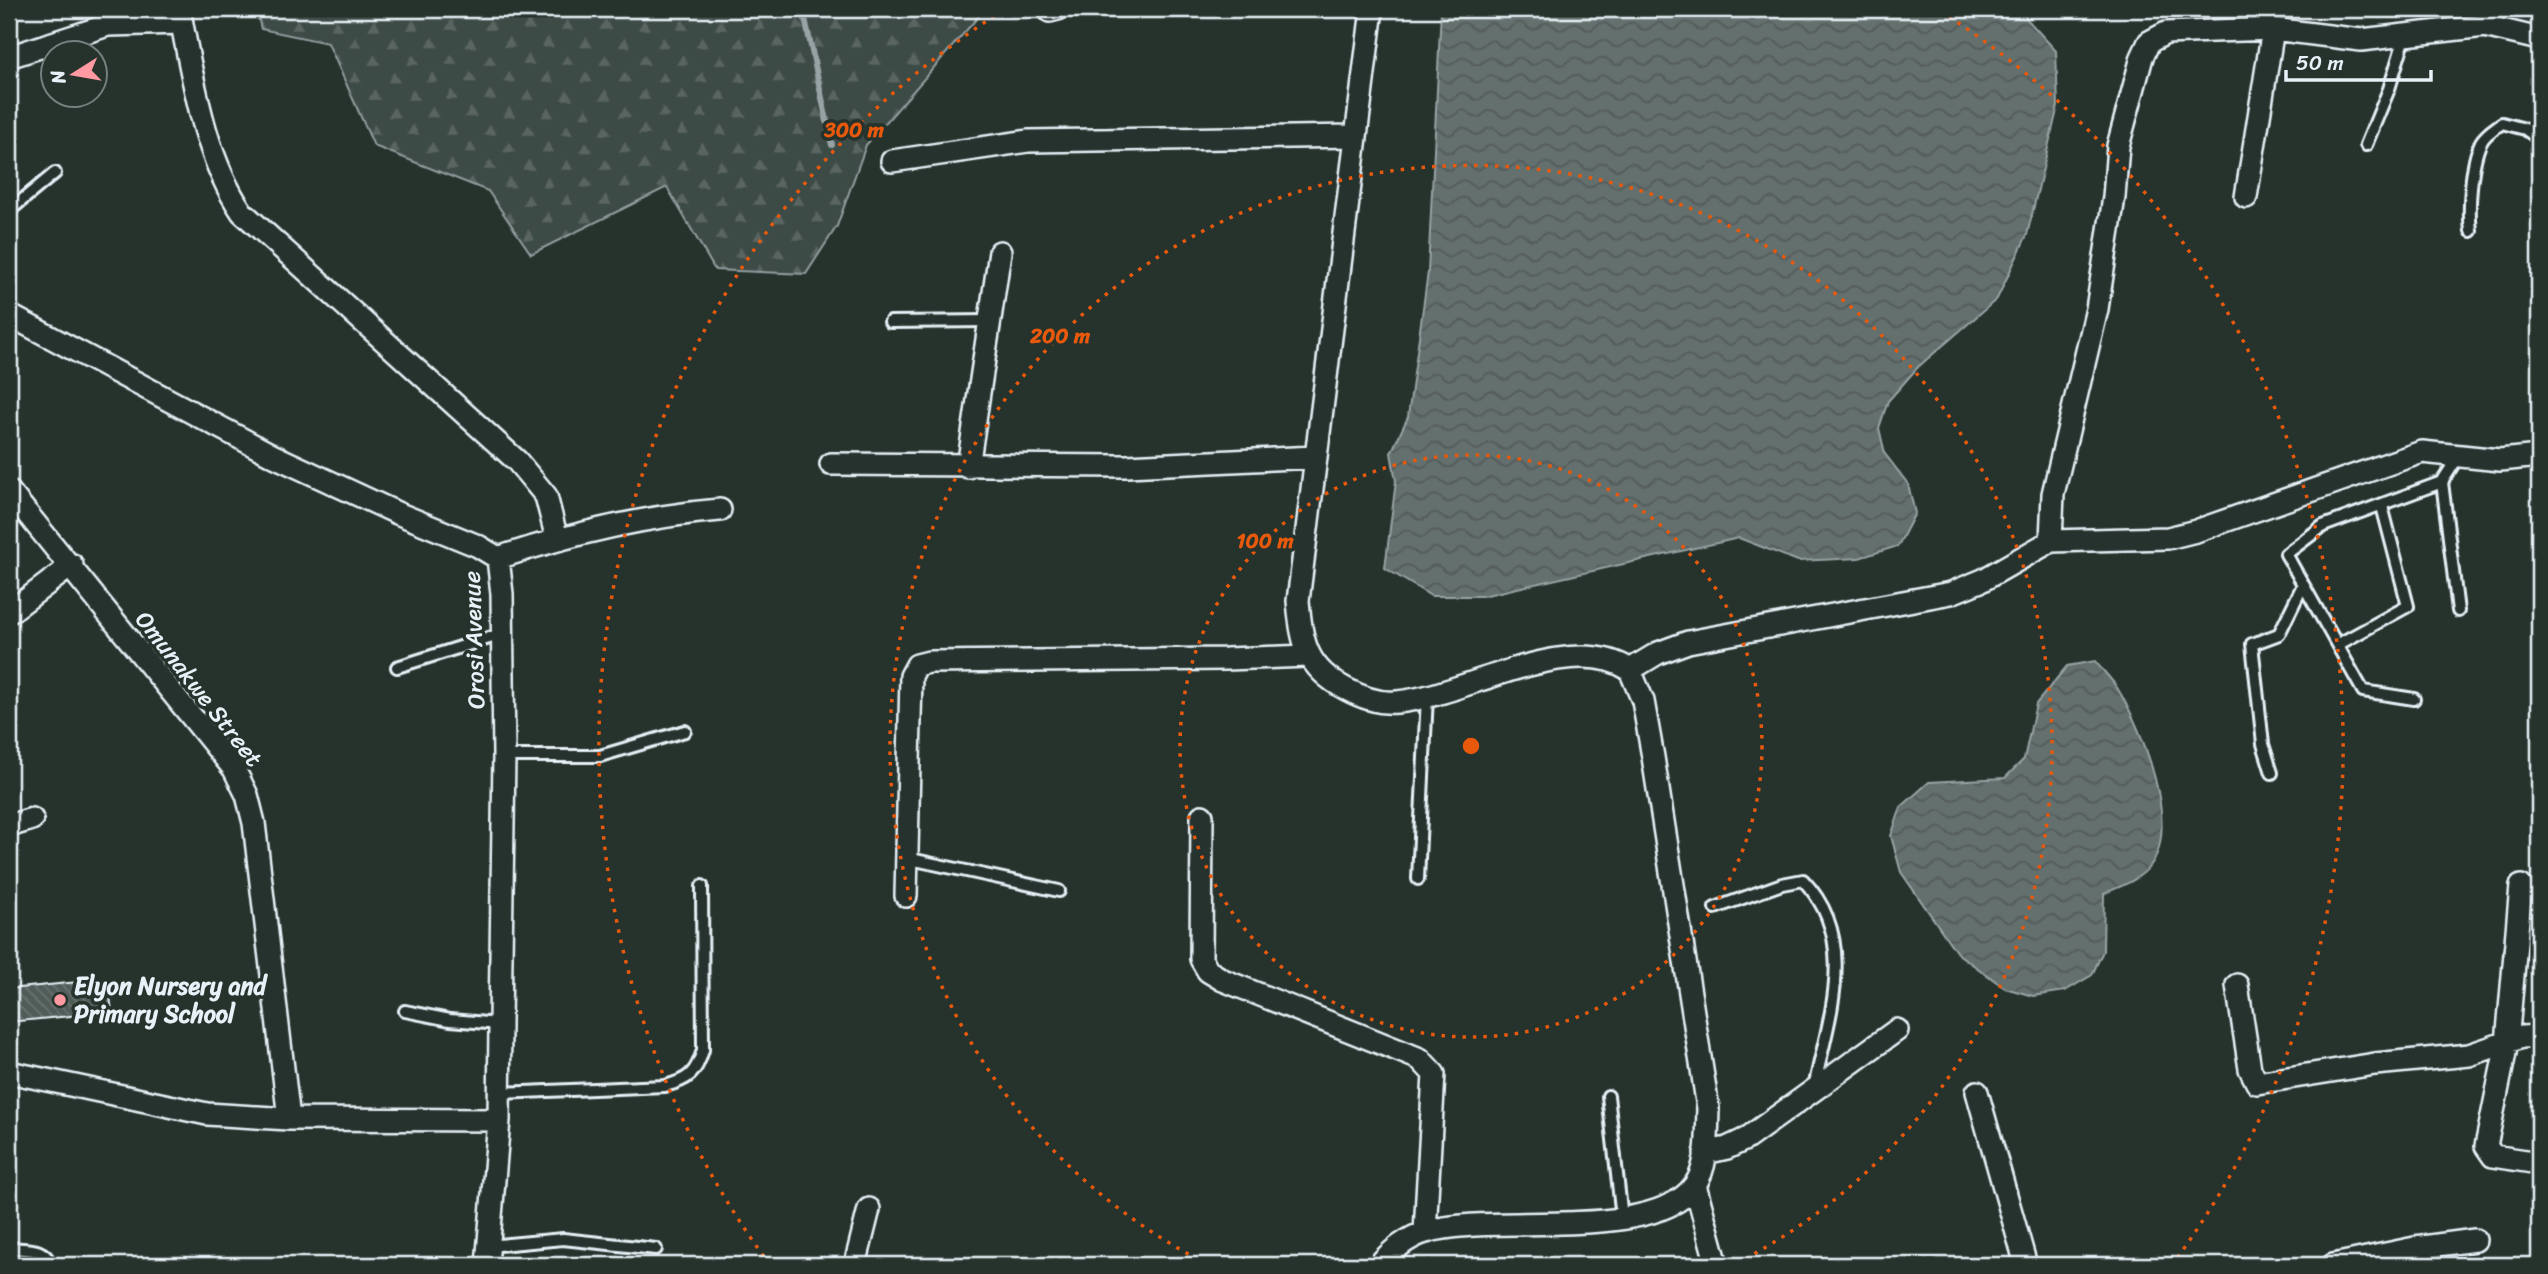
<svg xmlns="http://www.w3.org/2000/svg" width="2548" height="1274" font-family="Sriracha,sans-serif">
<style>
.forest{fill:url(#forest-firs);stroke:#939ea0;stroke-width:2}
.water{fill:url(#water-waves);stroke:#98a3a5;stroke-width:2}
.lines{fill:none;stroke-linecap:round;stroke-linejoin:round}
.stream{stroke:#98a3a5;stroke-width:6}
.building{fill:url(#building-back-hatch);stroke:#e8f1f8;stroke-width:2}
.lane-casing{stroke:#e8f1f8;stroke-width:16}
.street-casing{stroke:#e8f1f8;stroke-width:26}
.lane{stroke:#26332d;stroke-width:10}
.street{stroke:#26332d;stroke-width:21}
.ring{fill:none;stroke:#e8590c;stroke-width:3.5;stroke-dasharray:3.5 7}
.poi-dot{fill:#ff9aa2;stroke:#26332d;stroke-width:2.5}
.labels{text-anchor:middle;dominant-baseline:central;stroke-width:7;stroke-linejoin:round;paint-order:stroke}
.street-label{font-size:24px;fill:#e8f1f8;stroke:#26332d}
.poi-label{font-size:24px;font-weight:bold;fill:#e8f1f8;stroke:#26332d;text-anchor:start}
.centre{fill:#e8590c;stroke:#26332d;stroke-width:3.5}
.ring-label{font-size:21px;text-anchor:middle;font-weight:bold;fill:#e8590c;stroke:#26332d;stroke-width:7;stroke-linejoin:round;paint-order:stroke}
</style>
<defs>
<pattern id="forest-firs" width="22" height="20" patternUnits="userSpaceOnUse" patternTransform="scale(1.75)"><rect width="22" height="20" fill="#3e4b47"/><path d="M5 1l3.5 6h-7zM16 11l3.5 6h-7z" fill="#5a6562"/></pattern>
<pattern id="water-waves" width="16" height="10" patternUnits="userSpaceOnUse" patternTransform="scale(1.75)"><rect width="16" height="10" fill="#636f6d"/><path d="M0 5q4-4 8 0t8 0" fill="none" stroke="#535a5a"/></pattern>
<pattern id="building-back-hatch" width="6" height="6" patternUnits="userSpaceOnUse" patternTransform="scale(1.75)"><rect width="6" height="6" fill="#505c59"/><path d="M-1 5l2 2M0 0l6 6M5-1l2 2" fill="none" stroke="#697472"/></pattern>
</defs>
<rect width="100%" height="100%" fill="#26332d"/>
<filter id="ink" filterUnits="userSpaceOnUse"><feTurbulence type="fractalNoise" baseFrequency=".0143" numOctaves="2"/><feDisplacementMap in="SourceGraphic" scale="14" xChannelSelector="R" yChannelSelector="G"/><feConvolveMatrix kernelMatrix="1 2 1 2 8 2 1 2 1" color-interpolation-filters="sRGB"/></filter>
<g filter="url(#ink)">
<!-- forest -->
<path class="forest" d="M256,9H985L866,145L837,226L806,274L715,270L667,187L531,254L488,191L374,146L328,43L261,29Z"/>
<!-- water -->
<path class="water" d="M1441,9H2018L2056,51L2058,106L2027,235L1997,299L1918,367L1888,401L1879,428L1885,454L1908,484L1915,513L1898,546L1859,558L1798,561L1739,538L1482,596H1431L1385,568L1396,481L1391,453L1408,417L1428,272Z
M2095,661C2103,671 2113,680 2119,691C2142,729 2181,826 2150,866C2138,881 2120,886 2104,894L2103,951L2092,975L2065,991L2033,996L2005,988L1957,953L1901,872L1891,836L1901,807L1929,782L2005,778L2024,759L2036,704L2067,666Z"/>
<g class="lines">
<!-- stream -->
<path class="stream" d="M803,9L832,145"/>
</g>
<!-- building -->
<path class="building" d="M108,979L112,1012L9,1022V989Z"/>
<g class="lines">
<defs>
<path id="lane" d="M2366,145L2389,89L2405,37
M9,211L55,173
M2471,231C2468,209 2471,163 2481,142C2486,133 2494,129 2502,123L2525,129L2539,139
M890,322L990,321
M2442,482L2458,611
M2337,645L2408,606L2382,506
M397,667L502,634
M2414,699L2363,691L2286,554L2323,526L2442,482L2460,454
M504,756H600L685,731
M2272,773L2263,744L2252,644L2279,634L2303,585
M906,858L1059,891
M1418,879L1427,696
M1715,908L1782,884L1803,880C1860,939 1828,1019 1814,1088
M405,1011L450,1020L500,1024
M499,1093L665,1086C688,1080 696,1074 703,1050L702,886
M1608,1096L1622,1218
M488,1246L563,1239L656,1249
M9,1248C27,1250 44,1246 51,1265"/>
<path id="street" d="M179,9C193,77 203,154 242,212L517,461L546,496L557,539
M1372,9L1298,601C1302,643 1306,668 1346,689C1361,697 1379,704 1397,702C1462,697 1570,629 1630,670L1643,701L1653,757L1708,1108C1707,1131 1709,1167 1694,1186C1652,1243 1491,1212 1426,1232C1408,1237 1390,1252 1379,1265
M1050,11L1058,9
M9,57L108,25L182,23
M892,161L1028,141L1354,136
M2246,197L2273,29
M9,315L272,455L397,513L478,546L498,558L502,594L504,756L500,1024L499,1120L487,1265
M831,464L1126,466L1315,457
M968,467L1000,252
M9,491L234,769L247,795L254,823L289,1119
M2051,541L2053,494L2097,309L2114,197L2118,146L2142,57L2149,42L2166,33L2213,31L2273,29L2361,40L2485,26L2539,39
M498,558C571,534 643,516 720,510
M10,612L72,565
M1630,670L1658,653L1688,642L1951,593L1983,580L2051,541L2168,538L2196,531L2422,452L2500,460L2539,456
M1202,816L1201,959L1208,971L1223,980L1420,1059L1434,1074L1425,1232
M9,826L32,819
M2521,886L2507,1043L2486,1146L2493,1156L2539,1163
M906,896L911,676L917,665L929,662L1226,659L1308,656
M2237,985L2250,1069L2257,1083L2375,1064L2469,1055L2522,1037L2539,1036
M9,1072L207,1114L289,1119L499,1120
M1977,1092L2026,1265
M1705,1153L1727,1148L1746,1139L1897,1030
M1695,1185L1717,1265
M855,1265L869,1209
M2333,1265L2415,1248L2475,1240"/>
</defs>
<!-- lane casing -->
<use href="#lane" class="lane-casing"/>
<!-- street casing -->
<use href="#street" class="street-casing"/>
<!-- lane -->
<use href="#lane" class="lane"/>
<!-- street -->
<use href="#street" class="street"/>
</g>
</g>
<!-- distance rings -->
<g class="ring">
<circle cx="1471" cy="746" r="291"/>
<path d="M1207 1264A581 581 0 1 1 1735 1264"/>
<path d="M770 1265A872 872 0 0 1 1002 11M1940 11A872 872 0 0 1 2172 1265"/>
</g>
<!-- markers -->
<circle class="poi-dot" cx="60" cy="1000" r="7"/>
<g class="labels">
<!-- street labels -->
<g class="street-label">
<text transform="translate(474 640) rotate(-92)">Orosi Avenue</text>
<text transform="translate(199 689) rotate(52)">Omunakwe Street</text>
</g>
<!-- poi labels -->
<g class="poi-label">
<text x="74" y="986">Elyon Nursery and<tspan x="74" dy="28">Primary School</tspan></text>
</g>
</g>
<circle cx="1471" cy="746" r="10" class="centre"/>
<g class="ring-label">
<text x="854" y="137">300 m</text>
<text x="1060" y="343">200 m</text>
<text x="1265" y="548">100 m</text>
</g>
<!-- margin -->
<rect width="2548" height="1274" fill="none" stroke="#26332d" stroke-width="35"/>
<rect x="18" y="18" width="2513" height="1239" fill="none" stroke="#e8f1f8" stroke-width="2.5" filter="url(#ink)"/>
<!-- north arrow -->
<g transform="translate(74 74) rotate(259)"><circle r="33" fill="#26332d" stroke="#747f7e" stroke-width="2"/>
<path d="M0-5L12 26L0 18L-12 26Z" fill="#ff9aa2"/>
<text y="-10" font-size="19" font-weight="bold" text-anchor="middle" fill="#e8f1f8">N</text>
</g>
<!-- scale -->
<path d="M2286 70v10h145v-10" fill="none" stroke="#e8f1f8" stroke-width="3.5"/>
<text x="2296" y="70" font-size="21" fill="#e8f1f8" stroke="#26332d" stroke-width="5" paint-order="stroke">50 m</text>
</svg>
